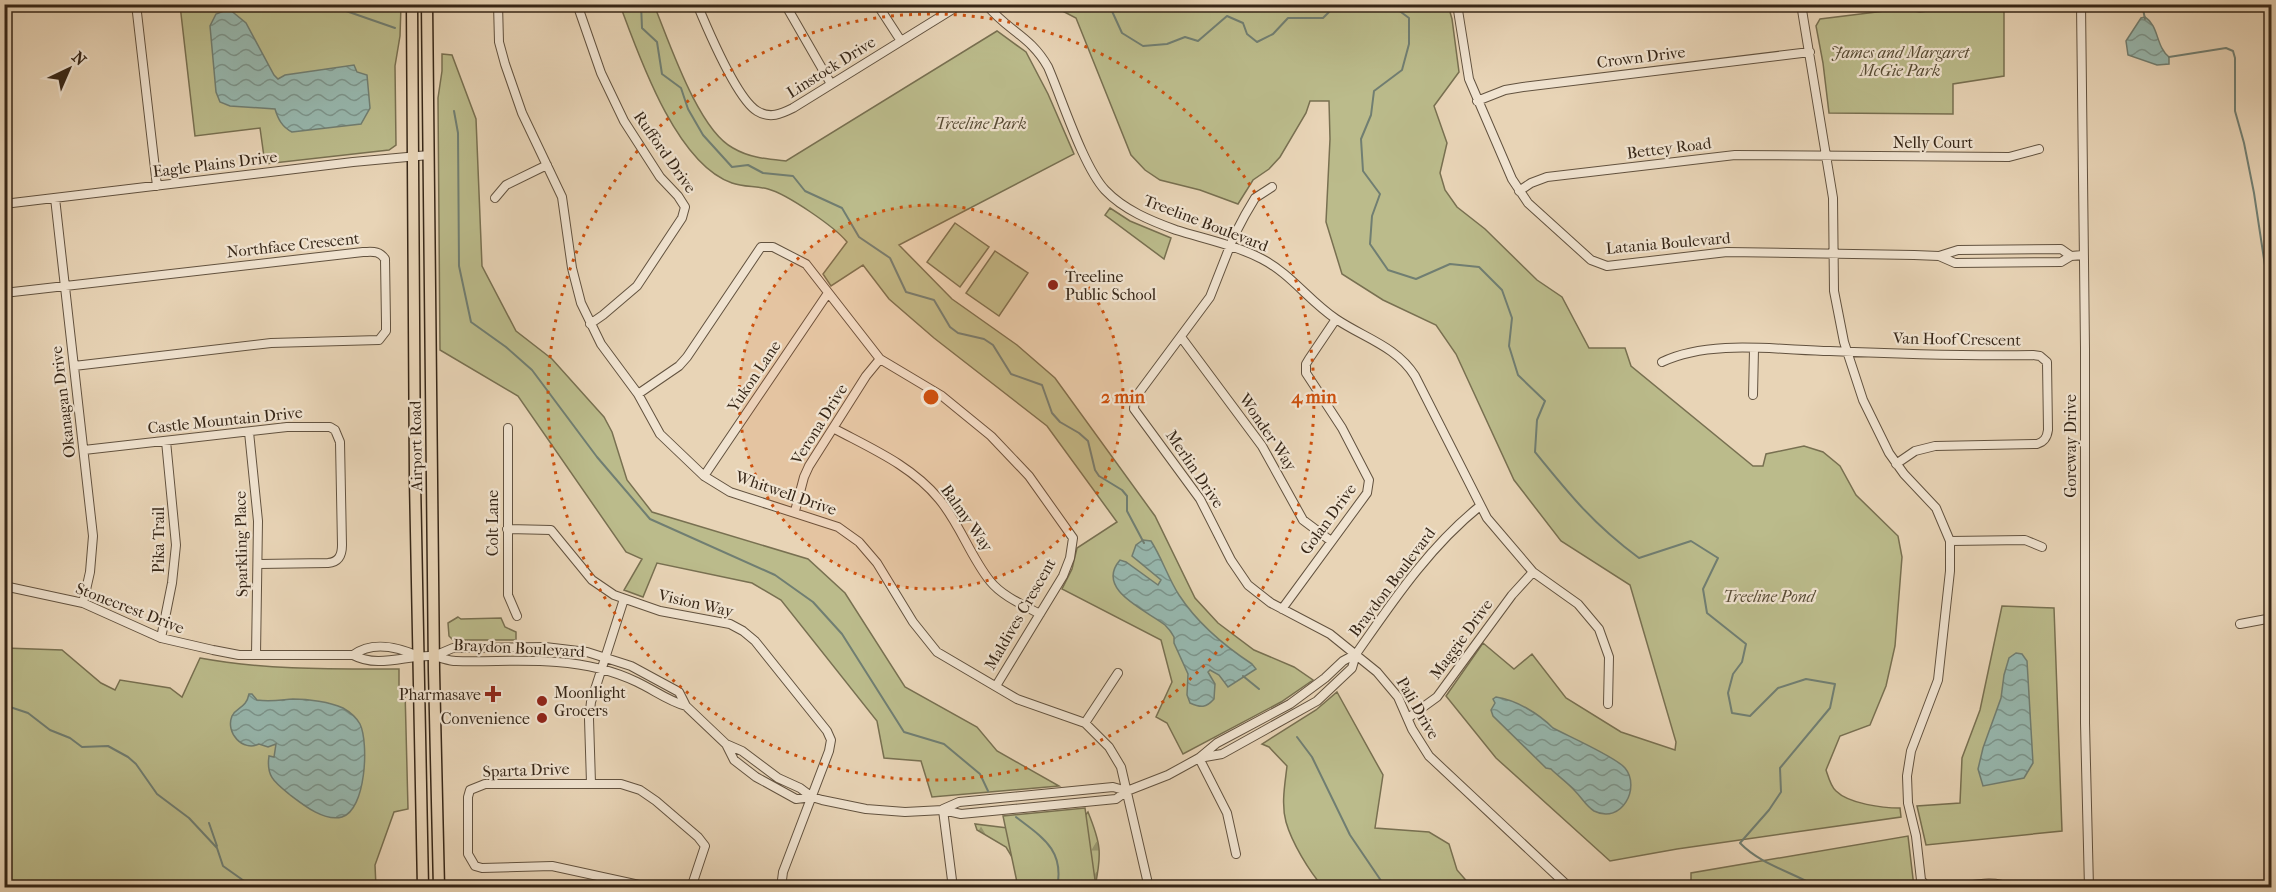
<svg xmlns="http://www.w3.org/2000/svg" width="2276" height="892" font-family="'IM FELL French Canon',serif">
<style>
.forest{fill:url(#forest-firs);stroke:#787051;stroke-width:1.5}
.park{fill:#bbbb8b;stroke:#787051;stroke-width:1.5}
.water{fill:url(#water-waves);stroke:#707e72;stroke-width:1.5}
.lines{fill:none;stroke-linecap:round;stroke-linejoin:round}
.stream{stroke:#707e72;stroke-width:2}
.minor-casing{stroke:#62523f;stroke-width:10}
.major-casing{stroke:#362617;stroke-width:13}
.minor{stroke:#f0e3d0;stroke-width:8}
.major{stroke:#e8d4b6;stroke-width:10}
.ring{fill:none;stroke:#cd510e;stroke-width:3;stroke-dasharray:3 6}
.poi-dot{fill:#8f2418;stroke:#f0e3d0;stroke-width:2}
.labels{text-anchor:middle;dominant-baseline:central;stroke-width:4.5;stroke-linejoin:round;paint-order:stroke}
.park-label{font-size:16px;font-style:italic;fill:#574b34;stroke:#f0e3d0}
.street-label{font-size:16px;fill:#362617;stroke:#f0e3d0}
.poi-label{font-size:16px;fill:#362617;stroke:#f0e3d0;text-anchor:start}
.centre{fill:#cd510e;stroke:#f0e3d0;stroke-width:3}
.ring-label{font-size:18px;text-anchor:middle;font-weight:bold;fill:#cd510e;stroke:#f0e3d0;stroke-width:4.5;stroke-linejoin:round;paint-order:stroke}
</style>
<defs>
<pattern id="forest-firs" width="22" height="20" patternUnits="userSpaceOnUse" patternTransform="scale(1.5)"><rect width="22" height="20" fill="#bbbb8b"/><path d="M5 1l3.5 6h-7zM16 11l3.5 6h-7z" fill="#999871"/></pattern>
<pattern id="water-waves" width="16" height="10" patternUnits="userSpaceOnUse" patternTransform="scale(1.5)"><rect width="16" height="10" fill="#97b8af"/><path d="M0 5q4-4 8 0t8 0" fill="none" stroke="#7c958d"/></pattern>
</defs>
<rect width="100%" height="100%" fill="#e8d4b6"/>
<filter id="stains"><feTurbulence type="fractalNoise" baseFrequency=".00333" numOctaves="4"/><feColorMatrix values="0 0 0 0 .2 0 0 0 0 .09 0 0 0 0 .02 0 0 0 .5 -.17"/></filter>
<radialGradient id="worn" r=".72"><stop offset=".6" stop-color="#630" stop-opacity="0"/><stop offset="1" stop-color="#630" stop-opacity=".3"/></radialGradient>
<!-- forest -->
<path class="forest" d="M1088,812C1101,844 1102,853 1095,887L1027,882L1006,847L977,830L975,824L1016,829L1077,825Z"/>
<!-- park -->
<path class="park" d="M1983,4L2004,5V76L1953,84V114L1829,113L1823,63L1816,26L1820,19L1901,9L1920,12Z
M180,5H401L400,36L395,66L396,145L389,150L265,164L260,128L195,136Z
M620,5H654C669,41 698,130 733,148C750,158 767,159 786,161L997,31L1026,52L1048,94L1074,154L899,245L952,299L1017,345L1055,378L1155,516L1195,598L1218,623L1254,650L1294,667L1313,680L1281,702L1183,754L1167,723L1156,717L1172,682L1161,640L1062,589L1072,569L1077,548L1117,522L1047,426L934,338L889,299L863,265L831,286L823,274L847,242C835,227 787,194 768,189C756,186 743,187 732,183C676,164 639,56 620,5Z
M1051,5H1448L1452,19L1459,72L1434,106L1447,143L1440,173L1445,190L1457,207L1485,229L1537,280L1562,297L1589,348H1625L1631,366L1753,466H1763L1766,454L1804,446L1823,452L1840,466L1856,495L1898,536L1902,557L1895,646L1886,686L1870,725L1840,736L1826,770C1828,776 1831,787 1836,791C1849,804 1883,808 1900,808L1901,817L1677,849L1610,861L1496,758L1446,696L1483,643L1514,669L1532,654L1566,698L1621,732L1675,750L1676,742L1630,585L1561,541L1514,480L1456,354L1436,325L1383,300L1342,274L1326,222L1330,139L1329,101H1310L1306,113L1280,157L1269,169L1253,180L1238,204L1200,190L1160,180L1145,170L1131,155L1076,18Z
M442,54L452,55L476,119L482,266L516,331L552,359L604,417L612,432L627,480L652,512L808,559L845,593L905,687L977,727L997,751L1059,786L932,797L921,761L884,758L877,721L781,600L752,583L657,563L643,597L624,590L642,559L626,552L518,396L440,350L438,98L442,71Z
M1110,208L1130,221L1171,238L1164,259L1105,215Z
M955,223L989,247L960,287L927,262Z
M995,251L1028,273L999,316L966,293Z
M2002,606L2054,608L2062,831L1926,845L1917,806L1960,803L1962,758L1980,710Z
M458,617L461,619L501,618L505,627L516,632V640H453L449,636L448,623Z
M5,648L62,650L101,683L115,690L120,680L170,688L182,697L200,658C265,670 333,669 399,669V687L405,690L408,809L394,812L375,865L376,887L5,888Z
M1337,692L1383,775L1375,828L1429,832L1449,844L1457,870L1470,885L1445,888L1323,887C1309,871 1292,843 1286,822C1281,804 1285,784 1287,766L1269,747L1262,744L1316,710Z
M1085,808L1096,887H1018L1003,816Z
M1908,836L1914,887H1691V873Z"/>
<!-- water -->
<path class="water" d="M229,9L246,23L274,75L278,79L285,75L354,65L357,72L367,75L370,108L361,124L292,132C282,127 278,119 275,109L230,106L220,102L216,92L210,26L216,14Z
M2145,17C2159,26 2156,47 2169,57V64L2157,65L2128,55L2126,41L2141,18Z
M1143,540L1151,541C1162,558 1168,578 1179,595C1198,624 1223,645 1252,664L1256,669L1228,687L1219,675L1210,670L1208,672L1215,684L1214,699C1206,708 1201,708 1190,703L1187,695L1188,674L1174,643V637C1172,633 1169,629 1165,625C1148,611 1094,590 1120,560L1126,562L1158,585L1161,580L1132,556L1136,545Z
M2016,653L2022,654L2027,661L2033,763L2024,778L1983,786L1978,769L1983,748L2001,698L2004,675L2009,658Z
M249,694H252L257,700C270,702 280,700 293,699C308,699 330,702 343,708C350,712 356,717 360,724C369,743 366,810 342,817C324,822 302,804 289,794C274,782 266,776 269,756L274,757L276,744L268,747L259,744C243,752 225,733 232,716C237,706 246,709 249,694Z
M1496,697C1516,700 1538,713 1553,728C1568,736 1616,757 1625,768C1641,787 1622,825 1594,811C1586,806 1582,798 1575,791C1568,783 1559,777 1551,769L1546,768L1493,716L1491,710L1495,703L1493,699Z"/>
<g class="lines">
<!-- stream -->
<path class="stream" d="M326,4L395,28
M641,4L642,28L657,42L662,74L681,88L688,109L703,135L732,167L748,165L763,173L793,176L805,191L842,208L859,237L890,258L906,292L934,300L950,327L958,333L984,339L993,345L1011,374L1042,385L1052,413L1060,422L1079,433L1088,441L1095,470L1099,476L1122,490L1127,496V511L1144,543
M1112,4L1111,9L1122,33L1143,46L1167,44L1185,37L1198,41L1227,16L1243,23L1247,34L1257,42L1273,34L1288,18H1323L1337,4
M1390,4L1409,18V44L1402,70L1374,91L1371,115L1361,139L1363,171L1380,194L1372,216L1370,244L1388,270L1416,279L1450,264L1479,267L1502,290L1512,318L1509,346L1518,375L1545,401L1537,420L1535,452C1569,494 1594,525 1639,558L1691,541L1718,558L1703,589L1707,613L1746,644L1742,662L1733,674L1728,693L1732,713L1750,716L1778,688L1806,679L1835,684L1830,708L1780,768L1781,792L1769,810L1740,843C1761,865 1793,872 1819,888
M2142,4L2145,19
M2169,57L2226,48L2233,51L2235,58V111L2244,143L2254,193L2272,312
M454,111L458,133L459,266L471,322L506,347L532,370L597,457L650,519L775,575L813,602L842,634L904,732L944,744L980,774L988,791
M1243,676L1259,689
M4,705L28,713L50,730L70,738L82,747L108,746L128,757L136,764L157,794L189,818L217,848L223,866L254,888
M1297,737L1312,757L1350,835L1386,888
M1016,817C1042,837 1065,850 1057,888
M209,823L217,846"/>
<defs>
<path id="minor" d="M136,4L157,186
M498,4L499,42L505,64L522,113L562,197L572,268L581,303L601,344L638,394L660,434L704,476L730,492L838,527L859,542L877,563L913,622L937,652L1017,699L1085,723L1109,747L1121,767L1149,888
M577,4L601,73L624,121L660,177L678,196L685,207L682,218L637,286L603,315L590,324
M697,4C707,28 737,99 757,111C770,119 781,114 793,108L961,4
M785,4L831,84
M877,4L901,41
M986,4C1007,31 1030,35 1048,67C1062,99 1083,166 1105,190C1124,210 1151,221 1176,230C1205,239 1235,245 1262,259C1291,274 1309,301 1336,319C1364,338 1396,346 1415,376L1487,518L1533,572L1578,604L1599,629L1609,657L1608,704
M1457,4L1469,79L1512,179L1528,203L1591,260L1607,266L1727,252L1914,255L1939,256L1955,263L2061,262L2071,256L2083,255
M1801,4L1833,198L1834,291L1844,342L1863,400L1889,453L1904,474L1936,508L1950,541V571L1938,680L1911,751L1907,776L1908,803L1916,836L1921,880L1928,888
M2081,4L2085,348V723L2089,888
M1458,8L1469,4
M1477,101L1505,90L1523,87L1810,52
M1272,187L1255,198L1245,215L1234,236L1210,297L1135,398L1134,409L1200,499L1231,560L1248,585L1271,603L1330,634L1377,672L1398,697L1412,729L1429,756L1570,888
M1519,191L1531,183L1547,177L1735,155L2009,157L2039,149
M55,198L93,536L90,572L83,603
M495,198L506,185L547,165
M4,204L353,162L429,155
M1939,256L1958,250L2061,249L2071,256
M4,293L363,252C372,252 379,250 385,259L386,323V331L379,340L271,343L74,366
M1181,337L1262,446L1303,520L1331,541
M1662,362C1710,339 1778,350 1830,351C1898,354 1965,356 2033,355L2040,356L2047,362L2048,430C2047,438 2044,442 2037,444L1935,446L1915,451L1896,464
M638,394L679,366L687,357L761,247H773L806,264L880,359L942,396L991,436L1029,476L1073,538L1070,558L1063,576L996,686
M1753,395L1754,349
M508,428V595L517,616
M833,428C870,448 911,465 939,499C960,524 970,556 990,581C1002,596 1023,605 1040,614
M249,432L258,521L256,655
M84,450L287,427H330L335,430L340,442L342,545C342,555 339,562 328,563L259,564
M704,476L828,293
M795,511L804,477L809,466L866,376L880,359
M4,513L6,544L4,562
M507,529L551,530L592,580L614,595L660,611L730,624L743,631L755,641L827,731L831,740L829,751L783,872L781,888
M1950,541L2025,540L2042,547
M4,586L83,603L161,638L213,650L239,655H353C377,668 404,656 429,656C439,656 447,661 456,661C490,662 524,659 557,662C585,664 612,670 637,682C654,690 668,701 686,706
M1282,609L1367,493L1369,480L1342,428L1306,373V364L1309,359L1336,319
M2240,624L2272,618
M161,638L172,583L176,545L166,441
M353,655C372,641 398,647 418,656
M434,656L453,648L545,647L587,652L631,666L679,692L686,706L726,744L734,760L756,777L796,799L812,797
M1408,718L1437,697L1512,595L1533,572
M1085,723L1118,673
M726,744L742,751L778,778L800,788L812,797L822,800L866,809L905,812L943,810L961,814L1116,799L1127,791L1168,775L1199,758L1217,743L1290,704L1325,678L1343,661L1356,654
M1199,758L1222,754L1317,701L1352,668L1356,654C1393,601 1429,547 1480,506
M1199,758L1227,813L1236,854
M591,783L589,719L591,702L624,599
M943,809L959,802L1113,787L1127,791
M943,810L953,888
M653,888L552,866L482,868L475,866L468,854V797L470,790L485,784H621L640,790L656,801L698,837L705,846L691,888
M1954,888C1971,886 1994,879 2009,888"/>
<path id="major" d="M412,4L415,480L423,888
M427,4L434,671L439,888"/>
</defs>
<!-- minor casing -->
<use href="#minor" class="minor-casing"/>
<!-- major casing -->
<use href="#major" class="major-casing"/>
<!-- minor -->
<use href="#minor" class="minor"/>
<!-- major -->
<use href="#major" class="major"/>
</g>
<!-- distance rings -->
<circle cx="931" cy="397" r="192" fill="#cd510e" fill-opacity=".12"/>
<g class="ring">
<circle cx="931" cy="397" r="192"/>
<circle cx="931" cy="397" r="383"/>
</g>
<!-- markers -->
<g class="poi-dot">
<circle cx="1053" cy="285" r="6"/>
<path d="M490 685h6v6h6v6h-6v6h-6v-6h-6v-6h6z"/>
<circle cx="542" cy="701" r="6"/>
<circle cx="542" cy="718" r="6"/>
</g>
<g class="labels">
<!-- park labels -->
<g class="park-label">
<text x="1900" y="52">James and Margaret<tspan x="1900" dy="18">McGie Park</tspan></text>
<text x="981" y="123">Treeline Park</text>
<text x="1769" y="596">Treeline Pond</text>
</g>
<!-- street labels -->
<g class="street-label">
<text transform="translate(1641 57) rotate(-7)">Crown Drive</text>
<text transform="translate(831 67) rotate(-32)">Linstock Drive</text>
<text x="1933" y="142">Nelly Court</text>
<text transform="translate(1669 148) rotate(-7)">Bettey Road</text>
<text transform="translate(665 152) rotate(55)">Rufford Drive</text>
<text transform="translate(215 164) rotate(-7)">Eagle Plains Drive</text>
<text transform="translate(1206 223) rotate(21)">Treeline Boulevard</text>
<text transform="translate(1668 243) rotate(-5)">Latania Boulevard</text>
<text transform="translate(293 245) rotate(-6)">Northface Crescent</text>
<text transform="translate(1957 339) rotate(1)">Van Hoof Crescent</text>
<text transform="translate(754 376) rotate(-56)">Yukon Lane</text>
<text transform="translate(63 402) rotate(-97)">Okanagan Drive</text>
<text transform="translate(225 420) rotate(-6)">Castle Mountain Drive</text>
<text transform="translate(819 424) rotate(-58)">Verona Drive</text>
<text transform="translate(1268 432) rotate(56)">Wonder Way</text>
<text transform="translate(416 446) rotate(-91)">Airport Road</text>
<text transform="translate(2070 446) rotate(-90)">Goreway Drive</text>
<text transform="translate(1195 469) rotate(56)">Merlin Drive</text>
<text transform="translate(786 493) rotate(19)">Whitwell Drive</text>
<text transform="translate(967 518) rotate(55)">Balmy Way</text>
<text transform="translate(1328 519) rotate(-54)">Golan Drive</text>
<text transform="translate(492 523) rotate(-90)">Colt Lane</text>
<text transform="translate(158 540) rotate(-90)">Pika Trail</text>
<text transform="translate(241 544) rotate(-91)">Sparkling Place</text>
<text transform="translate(1392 582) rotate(-53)">Braydon Boulevard</text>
<text transform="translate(696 603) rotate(13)">Vision Way</text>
<text transform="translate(130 608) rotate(21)">Stonecrest Drive</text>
<text transform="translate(1020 614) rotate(-60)">Maldives Crescent</text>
<text transform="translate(1461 639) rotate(-54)">Maggie Drive</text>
<text transform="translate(519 648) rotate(3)">Braydon Boulevard</text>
<text transform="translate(1418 708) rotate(60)">Pali Drive</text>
<text transform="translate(526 770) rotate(-2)">Sparta Drive</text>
</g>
<!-- poi labels -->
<g class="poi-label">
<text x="1065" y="276">Treeline<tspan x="1065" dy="18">Public School</tspan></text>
<text x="554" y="692">Moonlight<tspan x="554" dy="18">Grocers</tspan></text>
<text x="481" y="694" text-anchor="end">Pharmasave</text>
<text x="530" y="718" text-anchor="end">Convenience</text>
</g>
</g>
<circle cx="931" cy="397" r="9" class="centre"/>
<g class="ring-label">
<text x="1123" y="403">2 min</text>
<text x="1314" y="403">4 min</text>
</g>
<!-- margin -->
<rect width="2276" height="892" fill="none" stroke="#e8d4b6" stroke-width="24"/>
<rect x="6" y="6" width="2264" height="880" fill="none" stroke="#362617" stroke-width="3"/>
<rect x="12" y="12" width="2252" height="868" fill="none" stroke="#362617" stroke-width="1.5"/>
<!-- north arrow -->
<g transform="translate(69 69) rotate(44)" stroke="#f0e3d0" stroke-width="4.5" paint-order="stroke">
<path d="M0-4.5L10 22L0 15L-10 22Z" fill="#362617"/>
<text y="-9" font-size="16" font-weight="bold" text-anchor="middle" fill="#362617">N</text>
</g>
<rect width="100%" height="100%" filter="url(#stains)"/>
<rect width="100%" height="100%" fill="url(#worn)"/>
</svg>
